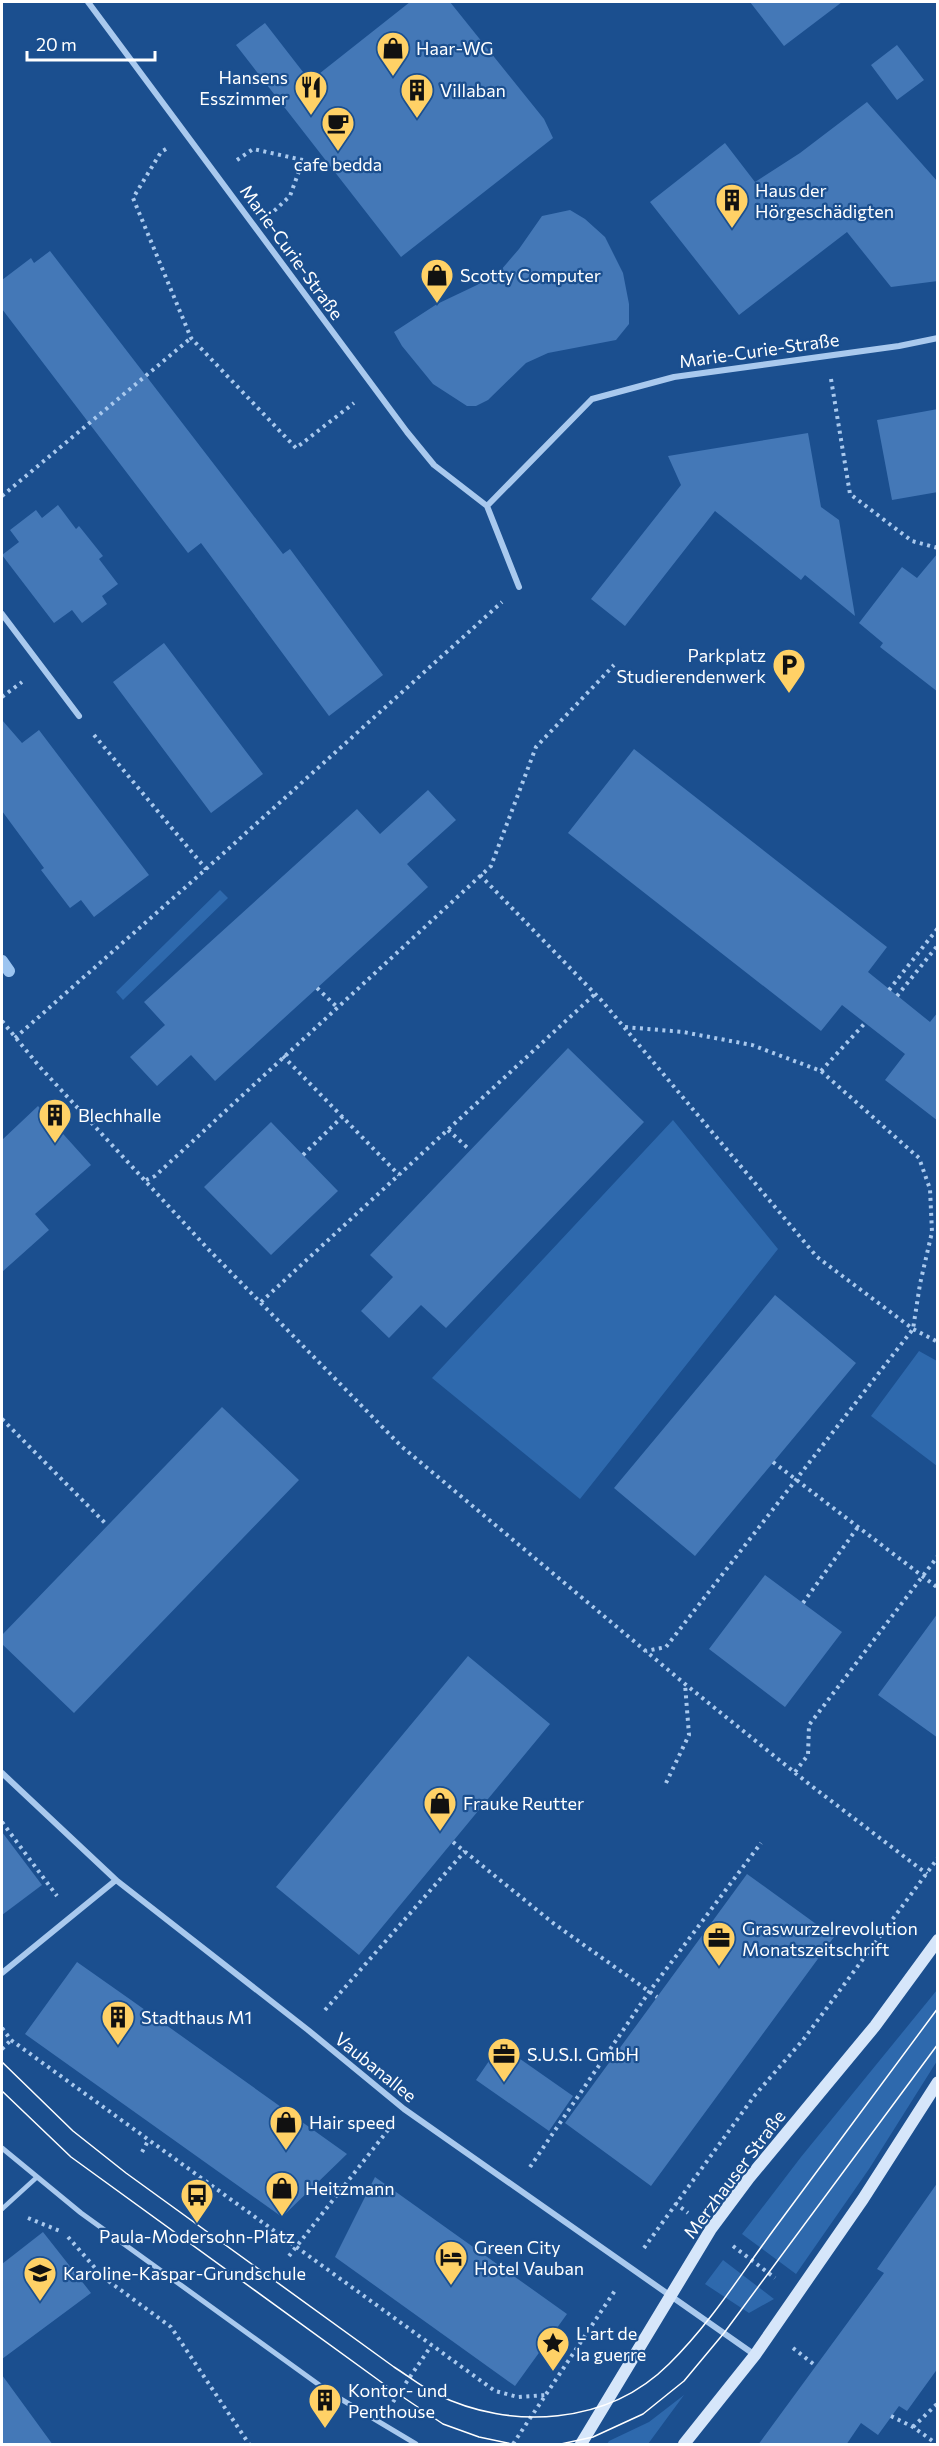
<svg xmlns="http://www.w3.org/2000/svg" width="939" height="2446" font-family="Commissioner,sans-serif">
<style>
.green{fill:#2e69ad}
.lines{fill:none;stroke-linecap:round;stroke-linejoin:round}
.stream{stroke:#9cc4f0;stroke-width:12}
.building{fill:#4478b7}
.path{stroke:#a9c9ee;stroke-width:4;stroke-dasharray:3 4.5;stroke-linecap:butt}
.service{stroke:#a9c9ee;stroke-width:4.5}
.pedestrian{stroke:#a9c9ee;stroke-width:5}
.minor{stroke:#a9c9ee;stroke-width:6}
.secondary{stroke:#d6e6fa;stroke-width:12}
.tram{stroke:#fff;stroke-width:1.5}
.labels{text-anchor:middle;dominant-baseline:central;stroke-width:4.5;stroke-linejoin:round;paint-order:stroke}
.poi-label{font-size:18px;fill:#fff;stroke:#1b4f8f;text-anchor:start}
.street-label{font-size:18px;fill:#fff;stroke:#1b4f8f}
</style>
<rect width="100%" height="100%" fill="#1b4f8f"/>
<!-- green -->
<path class="green" d="M220,890L228,898L123,1000L116,992Z
M673,1120L778,1249L580,1499L432,1378Z
M919,1351L937,1361V1466L871,1416Z
M937,1990V2061L869,2169L796,2274L742,2234L801,2157Z
M723,2260L774,2299L749,2313L705,2284Z
M684,2395L648,2444H607L609,2441L649,2422Z"/>
<g class="lines">
<!-- stream -->
<path class="stream" d="M2,961L9,971"/>
</g>
<!-- building -->
<path class="building" d="M410,2H450L544,119L553,138L401,257L236,45L265,23L310,81Z
M750,2H842L784,46Z
M897,45L924,80L897,100L871,65Z
M867,102L938,182V281L891,287L847,232L739,315L650,202L725,143L755,182L800,153Z
M570,210L585,219L605,237L623,273L629,304V324L616,340L548,353L526,363L488,400L476,406H467L433,384L402,346L394,332L437,304L477,285L501,270L519,249L542,216Z
M50,251L283,554L290,549L383,675L329,716L201,543L188,553L2,309V280L31,258L34,263Z
M938,409V492L892,500L877,420Z
M808,433L821,507L839,520L855,616L805,575L801,580L715,511L625,626L591,599L681,485L668,456Z
M58,505L76,529L79,526L103,556L99,559L118,584L102,596L107,604L82,623L72,610L54,623L2,555L19,542L10,530L36,510L42,518Z
M938,553V692L880,647L883,643L859,623L902,567L917,578Z
M164,643L263,774L211,813L113,682Z
M2,720L22,743L39,730L149,875L94,917L81,900L70,908L41,870L44,868L2,811Z
M634,749L887,947L868,972L930,1022L938,1012V1121L885,1080L905,1054L842,1005L821,1031L568,833Z
M428,790L456,820L407,864L428,887L215,1081L191,1055L157,1086L130,1057L165,1025L144,1002L357,809L380,834Z
M568,1048L644,1122L446,1328L421,1305L389,1338L361,1311L393,1277L370,1255Z
M38,1106L91,1165L35,1214L49,1230L2,1272V1140Z
M271,1122L338,1191L271,1255L204,1187Z
M775,1295L856,1363L695,1556L614,1488Z
M222,1407L299,1480L74,1713L2,1644V1635Z
M765,1575L842,1632L785,1707L709,1649Z
M938,1613V1738L878,1695Z
M468,1656L550,1724L359,1955L276,1887Z
M2,1832L42,1885L2,1915Z
M747,1874L834,1937L651,2186L565,2123Z
M77,1962L131,2000L347,2154L282,2217L25,2034Z
M500,2045L573,2096L549,2131L476,2080Z
M375,2177L567,2314L515,2386L335,2257Z
M938,2182V2368L907,2411L899,2406L878,2435L861,2423L846,2445H758L884,2273L877,2269Z
M43,2232L91,2293L2,2359V2264Z
M2,2375L53,2445H2Z"/>
<g class="lines">
<!-- path -->
<path class="path" d="M166,149L161,152L133,198L191,338L296,448L354,403
M237,160L253,149L303,160L290,196L274,211
M831,379L850,494L912,541L938,548
M2,496L191,338
M2,697L22,682
M94,735L206,869
M480,875L602,1001L817,1257L913,1329L938,1342
M317,988L337,1007
M889,990L938,928
M897,996L938,945
M2,1021L39,1066L209,1250L401,1446L685,1684L809,1784L927,1874
M625,1027L683,1032L752,1045L821,1071L919,1158L930,1189L932,1232L920,1284L913,1329L666,1647L646,1651
M15,1038L206,869L502,602
M283,1056L399,1175
M821,1071L865,1023
M448,1130L470,1150
M303,1155L343,1116
M146,1180L155,1176L491,866L536,747L614,665
M261,1302L595,994
M2,1419L107,1525
M773,1462L938,1588
M803,1603L858,1527
M795,1772L808,1755L809,1725L938,1556
M666,1783L689,1735L685,1684
M2,1822L57,1896
M453,1842L553,1923L657,1997
M325,2010L465,1851
M2,2028L11,2040L495,2391L518,2397L546,2395
M2,2049L11,2040
M142,2152L148,2141
M530,2167L649,1992L761,1843
M675,2203L688,2213
M28,2218L60,2231
M68,2237L103,2277L171,2327L249,2444
M733,2246L775,2278
M644,2248L755,2095L803,2040L938,1858
M289,2256L388,2130
M793,2348L816,2366
M393,2402L431,2346
M891,2416L913,2427L937,2444
M913,2427L938,2403
M513,2444L616,2289"/>
<!-- service -->
<path class="service" d="M2,2209L36,2178"/>
<!-- pedestrian -->
<path class="pedestrian" d="M2,2148L81,2213L329,2392L416,2444"/>
<!-- minor -->
<path class="minor" d="M88,2L407,432L434,465L487,506L519,587
M487,506L592,399L674,377L899,346L938,338
M2,614L79,716
M2,1773L116,1880L308,2030L404,2109L755,2355
M2,1973L116,1880"/>
<!-- secondary -->
<path class="secondary" d="M581,2444L711,2229L749,2178L875,2026L938,1940
M684,2444L755,2355L863,2199L938,2082"/>
<!-- tram -->
<path class="tram" d="M2,2062L73,2131L126,2173L394,2367C408,2376 422,2387 436,2394C511,2431 608,2425 669,2364C710,2324 741,2274 775,2228C829,2155 883,2082 938,2008
M2,2091L71,2157L388,2387L443,2424L479,2437L512,2444
M561,2444L593,2437L643,2414L684,2381L724,2333L938,2044"/>
</g>
<!-- icons -->
<defs>
<symbol id="shop-pin" viewBox="-11 -11 22 30"><path d="M0 17L-7.5 6A9.5 9.5 0 1 1 7.5 6Z" fill="#ffd166" stroke="#1b4f8f"/><path d="M-5-2.5h2.3a2.7 3.5 0 0 1 5.4 0H5L5.5 6h-11ZM-1.5-2.5h3a1.5 2.3 0 0 0-3 0Z" fill="#111"/></symbol>
<symbol id="restaurant-pin" viewBox="-11 -11 22 30"><path d="M0 17L-7.5 6A9.5 9.5 0 1 1 7.5 6Z" fill="#ffd166" stroke="#1b4f8f"/><path d="M-5-6h1v4h1v-4h1v4h1v-4h1v5L-1.5 .5V6h-2V.5L-5-1ZM5-6V6H3V1.5H1.5Q1.5-4 5-6Z" fill="#111"/></symbol>
<symbol id="building-pin" viewBox="-11 -11 22 30"><path d="M0 17L-7.5 6A9.5 9.5 0 1 1 7.5 6Z" fill="#ffd166" stroke="#1b4f8f"/><path d="M-4-6H4V6H1V3H-1V6H-4ZM-2.5-4.3h1.7v1.8h-1.7ZM.8-4.3h1.7v1.8H.8ZM-2.5-1h1.7V.8h-1.7ZM.8-1h1.7V.8H.8Z" fill="#111"/></symbol>
<symbol id="cafe-pin" viewBox="-11 -11 22 30"><path d="M0 17L-7.5 6A9.5 9.5 0 1 1 7.5 6Z" fill="#ffd166" stroke="#1b4f8f"/><path d="M-5.5-4.5H6V0H3Q3 3.5 0 3.5H-2.5Q-5.5 3.5-5.5 0ZM3-3.2v2h1.7v-2ZM-6 4.5H4V6H-6Z" fill="#111"/></symbol>
<symbol id="parking-pin" viewBox="-11 -11 22 30"><path d="M0 17L-7.5 6A9.5 9.5 0 1 1 7.5 6Z" fill="#ffd166" stroke="#1b4f8f"/><path d="M-3.5-5.5H1a3.5 3.5 0 0 1 0 7H-1V5.5H-3.5ZM-1-3.4V-.6H.8a1.4 1.4 0 0 0 0-2.8Z" fill="#111"/></symbol>
<symbol id="office-pin" viewBox="-11 -11 22 30"><path d="M0 17L-7.5 6A9.5 9.5 0 1 1 7.5 6Z" fill="#ffd166" stroke="#1b4f8f"/><path d="M-6-3h4V-5.5h4V-3h4V5H-6ZM-1-4.5V-3h2v-1.5ZM-6 0V1H6V0Z" fill="#111"/></symbol>
<symbol id="bus-pin" viewBox="-11 -11 22 30"><path d="M0 17L-7.5 6A9.5 9.5 0 1 1 7.5 6Z" fill="#ffd166" stroke="#1b4f8f"/><path d="M-5-6H5V4H4V6H2V4H-2V6H-4V4H-5ZM-3.5-4V0h7V-4ZM-3.5 1.2v1.5H-2V1.2ZM2 1.2v1.5H3.5V1.2Z" fill="#111"/></symbol>
<symbol id="hotel-pin" viewBox="-11 -11 22 30"><path d="M0 17L-7.5 6A9.5 9.5 0 1 1 7.5 6Z" fill="#ffd166" stroke="#1b4f8f"/><path d="M-6-4.5h1.5V1H6V5H4.5V3h-9V5H-6ZM-4 0a1.8 1.8 0 1 1 3.6 0ZM.5 0V-2.5h3Q6-2.5 6 0Z" fill="#111"/></symbol>
<symbol id="school-pin" viewBox="-11 -11 22 30"><path d="M0 17L-7.5 6A9.5 9.5 0 1 1 7.5 6Z" fill="#ffd166" stroke="#1b4f8f"/><path d="M0-5L7-2L0 1L-7-2ZM-4 1L0 2.5L4 1V4Q0 6-4 4Z" fill="#111"/></symbol>
<symbol id="sight-pin" viewBox="-11 -11 22 30"><path d="M0 17L-7.5 6A9.5 9.5 0 1 1 7.5 6Z" fill="#ffd166" stroke="#1b4f8f"/><path d="M0-6L1.8-2.2L6-1.7L2.9 1.2L3.7 5.4L0 3.3L-3.7 5.4L-2.9 1.2L-6-1.7L-1.8-2.2Z" fill="#111"/></symbol>
</defs>
<g fill-rule="evenodd">
<use href="#shop-pin" x="374" y="29" width="38" height="52"/>
<use href="#restaurant-pin" x="292" y="68" width="38" height="52"/>
<use href="#building-pin" x="398" y="71" width="38" height="52"/>
<use href="#cafe-pin" x="319" y="104" width="38" height="52"/>
<use href="#building-pin" x="713" y="181" width="38" height="52"/>
<use href="#shop-pin" x="418" y="256" width="38" height="52"/>
<use href="#parking-pin" x="770" y="646" width="38" height="52"/>
<use href="#building-pin" x="36" y="1096" width="38" height="52"/>
<use href="#shop-pin" x="421" y="1784" width="38" height="52"/>
<use href="#office-pin" x="700" y="1919" width="38" height="52"/>
<use href="#building-pin" x="99" y="1998" width="38" height="52"/>
<use href="#office-pin" x="485" y="2035" width="38" height="52"/>
<use href="#shop-pin" x="267" y="2103" width="38" height="52"/>
<use href="#shop-pin" x="263" y="2169" width="38" height="52"/>
<use href="#bus-pin" x="178" y="2176" width="38" height="52"/>
<use href="#hotel-pin" x="432" y="2238" width="38" height="52"/>
<use href="#school-pin" x="21" y="2254" width="38" height="52"/>
<use href="#sight-pin" x="534" y="2324" width="38" height="52"/>
<use href="#building-pin" x="306" y="2381" width="38" height="52"/>
</g>
<g class="labels">
<!-- poi labels -->
<g class="poi-label">
<text x="416" y="48">Haar-WG</text>
<text x="288" y="77" text-anchor="end">Hansens<tspan x="288" dy="21">Esszimmer</tspan></text>
<text x="440" y="90">Villaban</text>
<text x="338" y="164" text-anchor="middle">cafe bedda</text>
<text x="755" y="190">Haus der<tspan x="755" dy="21">Hörgeschädigten</tspan></text>
<text x="460" y="275">Scotty Computer</text>
<text x="766" y="655" text-anchor="end">Parkplatz<tspan x="766" dy="21">Studierendenwerk</tspan></text>
<text x="78" y="1115">Blechhalle</text>
<text x="463" y="1803">Frauke Reutter</text>
<text x="742" y="1928">Graswurzelrevolution<tspan x="742" dy="21">Monatszeitschrift</tspan></text>
<text x="141" y="2017">Stadthaus M1</text>
<text x="527" y="2054">S.U.S.I. GmbH</text>
<text x="309" y="2122">Hair speed</text>
<text x="305" y="2188">Heitzmann</text>
<text x="197" y="2236" text-anchor="middle">Paula-Modersohn-Platz</text>
<text x="474" y="2247">Green City<tspan x="474" dy="21">Hotel Vauban</tspan></text>
<text x="63" y="2273">Karoline-Kaspar-Grundschule</text>
<text x="576" y="2333">L'art de<tspan x="576" dy="21">la guerre</tspan></text>
<text x="348" y="2390">Kontor- und<tspan x="348" dy="21">Penthouse</tspan></text>
</g>
<!-- street labels -->
<g class="street-label">
<text transform="translate(292 252) rotate(54)">Marie-Curie-Straße</text>
<text transform="translate(759 350) rotate(-8)">Marie-Curie-Straße</text>
<text transform="translate(376 2067) rotate(39)">Vaubanallee</text>
<text transform="translate(734 2174) rotate(-53)">Merzhauser Straße</text>
</g>
</g>
<!-- border -->
<rect width="939" height="2446" fill="none" stroke="#ffffff" stroke-width="6"/>
<!-- scale -->
<path d="M27 51v9h128v-9" fill="none" stroke="#ffffff" stroke-width="3"/>
<text x="36" y="51" font-size="18" fill="#ffffff" stroke="#1b4f8f" stroke-width="4.5" paint-order="stroke">20 m</text>
</svg>
